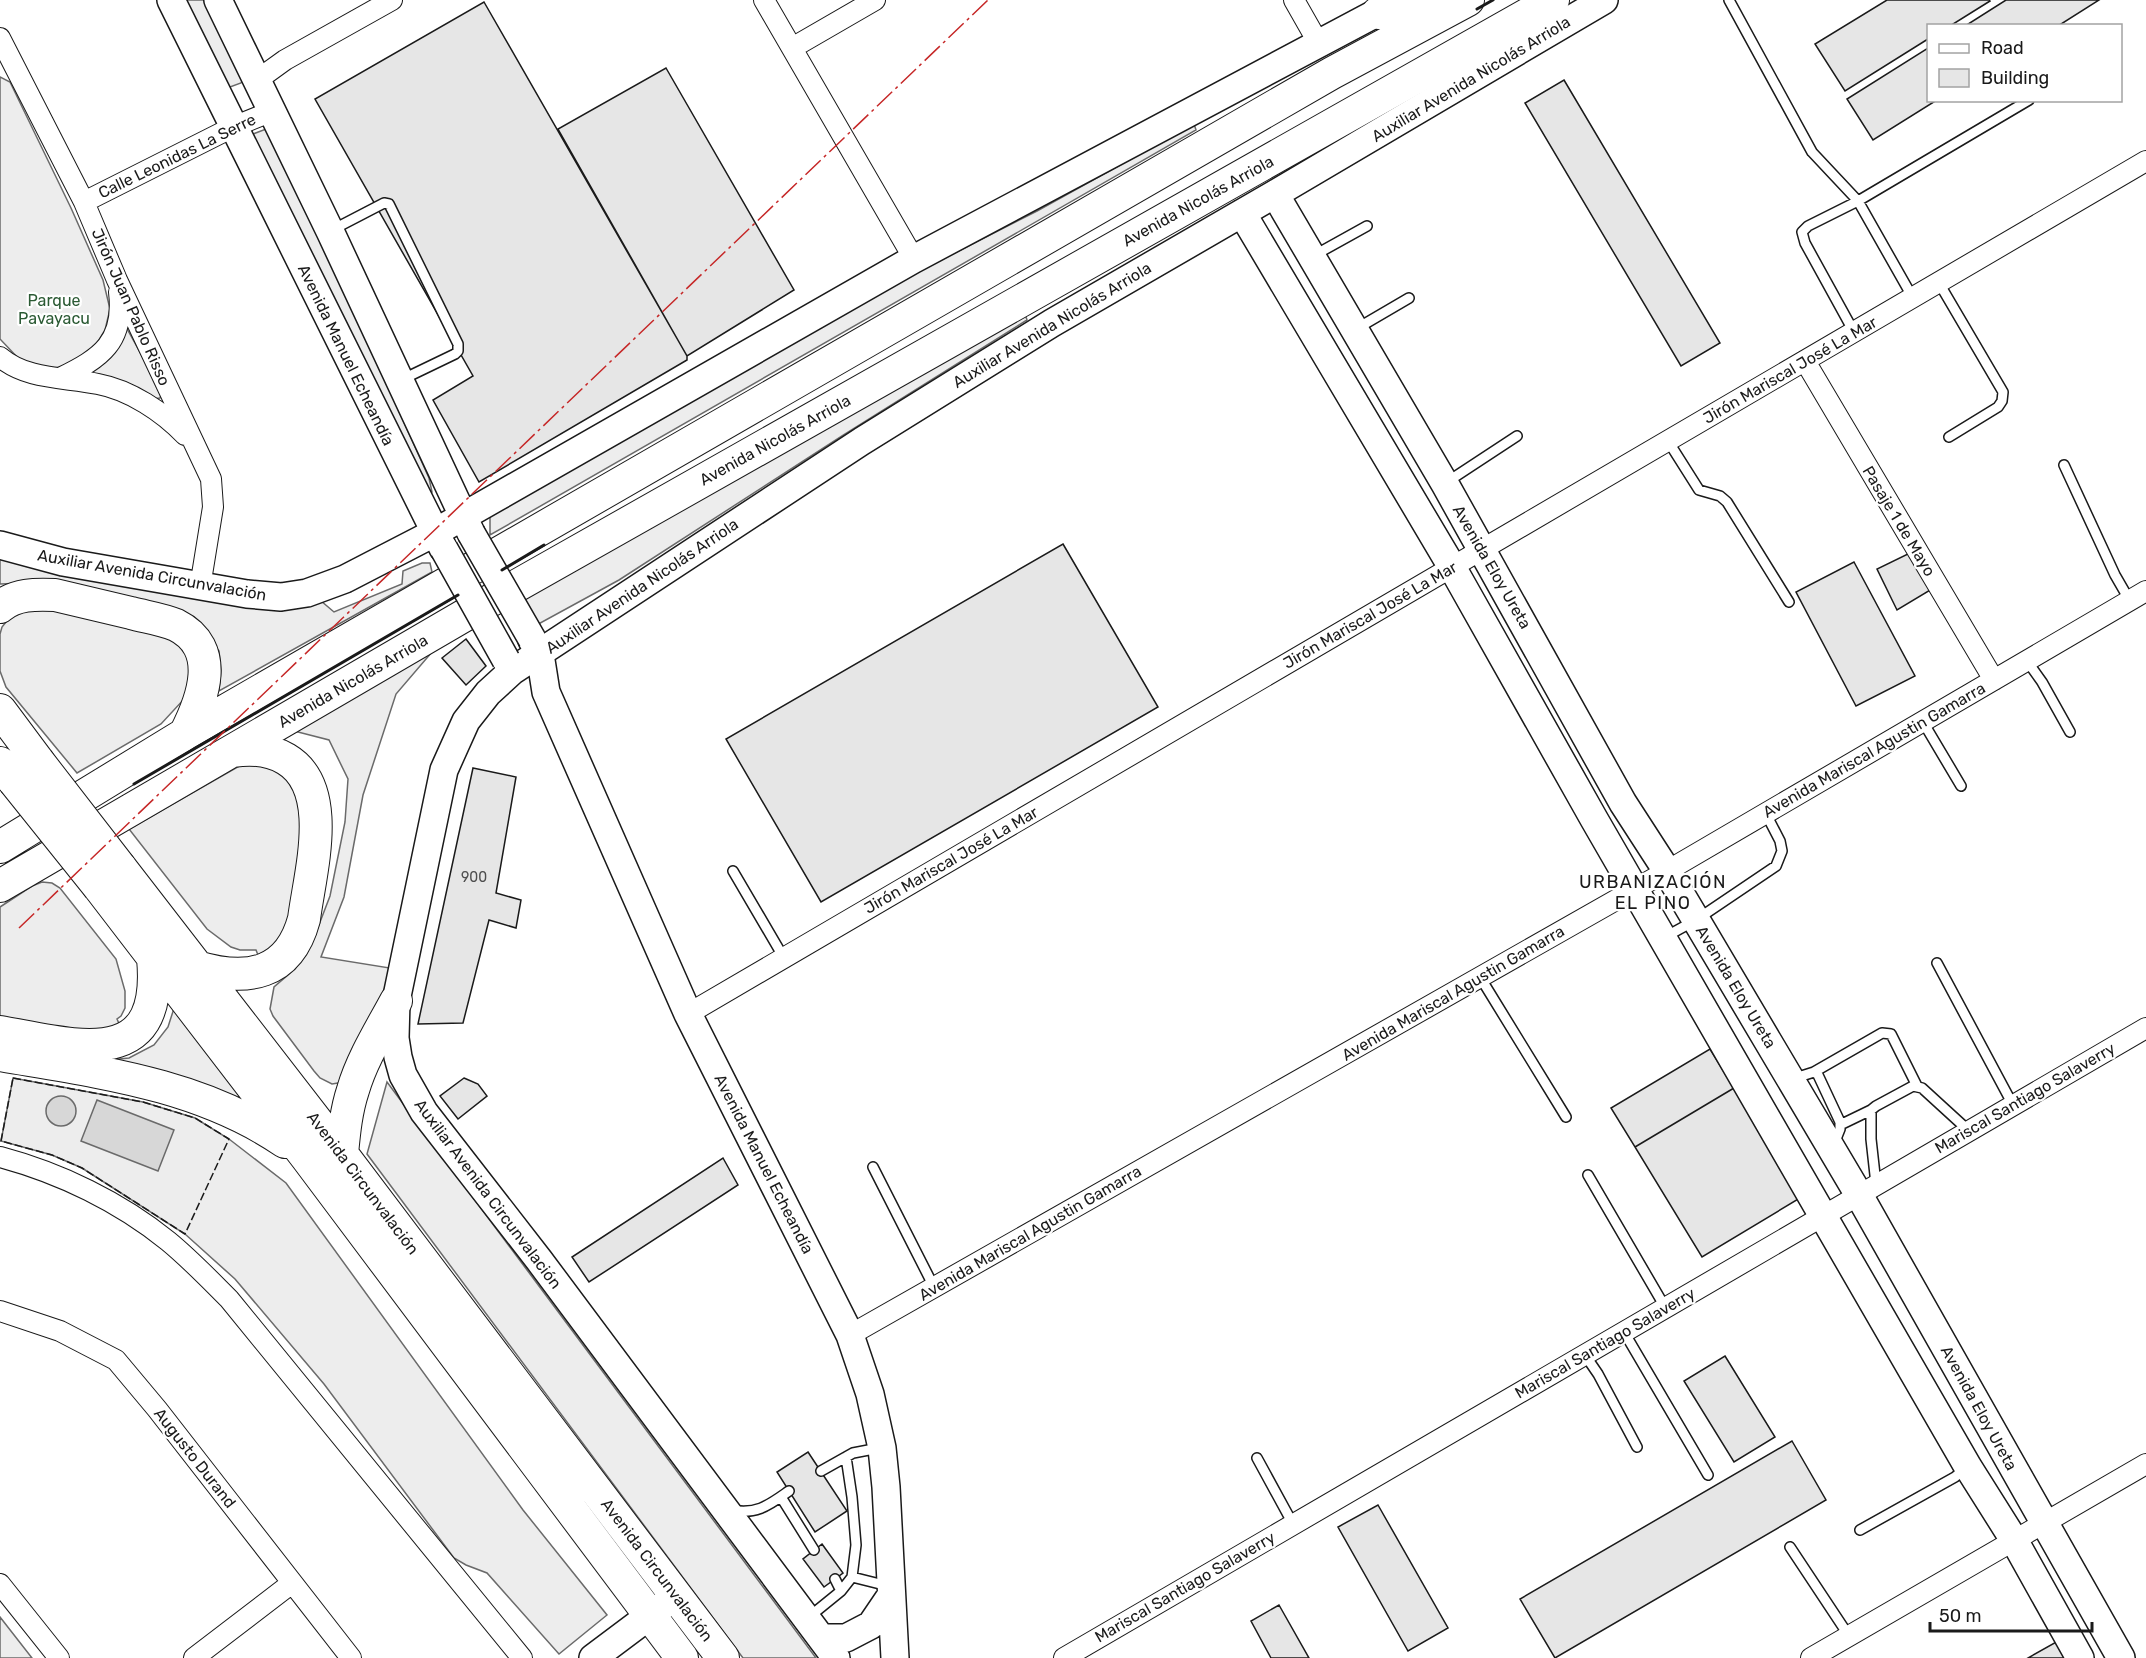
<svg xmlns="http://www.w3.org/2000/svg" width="2146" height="1658" font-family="Rubik,sans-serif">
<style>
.built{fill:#ededed;stroke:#6a6a6a;stroke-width:1.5}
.water{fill:#d7d7d7;stroke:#6a6a6a;stroke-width:1.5}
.building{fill:#e6e6e6;stroke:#1a1a1a;stroke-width:1.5}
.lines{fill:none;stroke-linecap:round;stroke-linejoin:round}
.lane-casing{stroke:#1a1a1a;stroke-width:12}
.street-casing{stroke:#1a1a1a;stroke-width:22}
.secondary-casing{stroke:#1a1a1a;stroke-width:30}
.primary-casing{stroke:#1a1a1a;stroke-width:34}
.lane{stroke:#fff;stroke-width:9}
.street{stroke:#fff;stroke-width:20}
.secondary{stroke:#fff;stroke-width:27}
.primary{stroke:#fff;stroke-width:32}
.secondary-bridge-casing{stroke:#1a1a1a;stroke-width:30;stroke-linecap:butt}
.primary-bridge-casing{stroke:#1a1a1a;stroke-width:34;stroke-linecap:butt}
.secondary-bridge{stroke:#fff;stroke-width:27}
.primary-bridge{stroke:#fff;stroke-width:32}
.fence{stroke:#1a1a1a;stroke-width:1.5;stroke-dasharray:8 3;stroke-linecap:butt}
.wall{stroke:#1a1a1a;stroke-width:3}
.power{stroke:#c62828;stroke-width:1.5;stroke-dasharray:21 4.5 3 4.5;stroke-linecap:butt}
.labels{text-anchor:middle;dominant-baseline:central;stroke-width:4.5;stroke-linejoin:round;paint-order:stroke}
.number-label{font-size:14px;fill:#4d4d4d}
.street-label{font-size:16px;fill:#1a1a1a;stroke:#fff}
.park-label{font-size:16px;fill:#2b5a34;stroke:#fff}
.neighbourhood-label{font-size:18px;letter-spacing:1.5px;fill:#1a1a1a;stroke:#fff}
</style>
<rect width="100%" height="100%" fill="#fff"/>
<!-- built -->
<path class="built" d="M179,0H207L244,78L241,83L230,87L222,85Z
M0,77L10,82L71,208L103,280L110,309L105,330L96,345L66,367L48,368L29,364L18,358L0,339Z
M1194,124L1196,130L490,535V516L837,313L1037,211Z
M266,129L274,133L429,478L432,492L428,496L250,141L253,134Z
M1024,311L1027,320L842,436L619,580L533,627L516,601Z
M126,327L162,392L160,398L152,399L83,372Z
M0,554L321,601L334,612L402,584L403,571L422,563H430L432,572L219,691L221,670L219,651L208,636L26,583L0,584Z
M23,610H62L179,641L192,664L186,697L161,724L77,773L6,687L0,671V634L2,627L10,617Z
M438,645L396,694L363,795L344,897L321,957L390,968L381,1002L344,1082L332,1084L320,1078L314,1071L273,1016L270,1009L274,987L295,969L312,943L330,896L345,822L348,779L329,740L294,731Z
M249,763L287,771L307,808L287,941L258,955L256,950H240L231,947L207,929L129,829L241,765Z
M42,882L52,883L60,888L116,959L125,991V1008L121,1016L117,1019L121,1028L113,1033L0,1022V907L32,886Z
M176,1002L263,1119L99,1061L129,1058L154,1045L168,1027Z
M13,1078L143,1102L195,1118L229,1139L286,1183L523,1510L607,1615L559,1654L487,1573L466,1565L454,1558L324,1384L235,1279L185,1234L82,1168L52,1155L1,1141Z
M387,1082L816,1658H743L367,1154Z
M0,1617L32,1658H0Z"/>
<!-- water -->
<path class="water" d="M46 1111a15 15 0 1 1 30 0a15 15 0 1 1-30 0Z
M97,1100L174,1130L158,1171L81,1141Z"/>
<!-- building -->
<path class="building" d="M1887,0H1989L1990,1L1950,26H1928V39L1845,91L1815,44Z
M2006,0H2099L2058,26H1965Z
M484,2L687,356V360L479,482L433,400L473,376L315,99Z
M1928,48V100H1937L1873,140L1847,99Z
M666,68L794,290L687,356L558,129Z
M1564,80L1720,343L1681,366L1525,103Z
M1063,544L1158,707L821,902L726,739Z
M1914,551L1932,589L1897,610L1877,569Z
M1854,562L1915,676L1856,706L1796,592Z
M466,639L486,666L466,685L442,658Z
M473,768L516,777L496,893L521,900L516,928L489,920L463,1023L418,1024Z
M1710,1049L1734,1088L1635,1147L1611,1108Z
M464,1078L478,1084L487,1096L458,1119L440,1096Z
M1734,1088L1800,1198L1702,1257L1635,1147Z
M723,1158L738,1185L589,1282L572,1257Z
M1725,1356L1775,1437L1734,1462L1684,1381Z
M1792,1441L1826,1500L1555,1658L1520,1599Z
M808,1452L847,1511L815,1532L777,1472Z
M1378,1505L1448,1628L1408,1651L1338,1527Z
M822,1544L843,1573L824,1587L803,1559Z
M1279,1605L1309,1658H1271L1251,1621Z
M2058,1641L2067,1658H2028Z"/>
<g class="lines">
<defs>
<path id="lane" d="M1729,0L1812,152L1858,201L1913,298
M332,230L384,203L389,204L458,344V351L455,354L401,380
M1313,256L1367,226
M1939,283L2003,392L2002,401L1998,407L1949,437
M1356,329L1409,298
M1854,332L1805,243L1802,232L1808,226L1858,201L2029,100
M1668,441L1699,490L1720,496L1727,502L1789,602
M2064,465L2115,575L2130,601
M1447,482L1517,436
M2027,661L2042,682L2070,732
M1923,722L1961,786
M733,871L784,958
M1665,937L1696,920L1776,866L1782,851L1780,841L1766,814
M1937,963L2013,1105
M1480,977L1566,1117
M1814,1072L1882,1033L1891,1034L1917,1086
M1792,1079L1814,1072L1818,1075L1840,1122V1129L1834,1144
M1840,1125L1871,1110
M873,1167L934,1287
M1588,1175L1665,1307
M1876,1184L1871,1139V1110L1876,1106L1913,1086L1922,1088L1969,1131
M1624,1332L1708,1475
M1585,1355L1598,1374L1637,1447
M1257,1458L1293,1524
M821,1471L853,1453L879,1448
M781,1497L814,1550
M731,1510C757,1515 769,1505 789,1491
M1860,1530L1955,1477L1966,1468
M1790,1547L1849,1636
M852,1577L888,1586
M835,1579L841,1591
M809,1617L841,1591L852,1577L856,1545L852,1497L846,1457"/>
<path id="street" d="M764,0L914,259
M1294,0L1319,44
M0,38L84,202L117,280L211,479L213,507L200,587
M792,48L875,0
M256,81L285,60L392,0
M84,202L233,127L270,112
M0,357C27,380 64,377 98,384C130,390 163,412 185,435
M1805,361L1994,680
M60,378C101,358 125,342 119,292
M688,1014L2146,161
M0,1157C60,1173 120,1202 168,1241C190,1259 209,1279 229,1299L522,1658
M0,1311L60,1331L116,1360L157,1409L351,1658
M850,1335L1667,871L2146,591
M0,1584L59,1658
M194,1658L292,1583
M1064,1658L2146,1028
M1811,1658L2146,1464"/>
<path id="secondary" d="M171,0L443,548
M218,0L330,231L471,533
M1275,194L1445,484L1623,803L1667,871L1859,1195L2121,1658
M1242,213L1452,567L1594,819L1823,1216L1968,1467L2014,1540L2080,1658
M0,545L63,562L247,594L281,597L307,593L345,579L434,533L914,259L1397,2
M532,640L540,654L546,692L688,1014L850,1335L870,1394L882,1448L886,1487L895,1658
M823,1638H846L871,1625L890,1597
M593,1658L677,1595
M836,1658L539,1260L424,1112L403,1075L398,1057L395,1038L396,1001L444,770L466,721L488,693L512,671L862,441L1052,323L1275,194L1604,0"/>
<path id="primary" d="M1378,13L1445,0
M0,607C15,594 36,594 55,595C81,601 106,607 131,613C146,617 162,619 176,625C222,648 203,699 185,734
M0,710L38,761
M0,763L14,781
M0,847L185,734L1332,73L1468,0
M120,867L342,1154L723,1658
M0,886L465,615L1553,0
M99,887L307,1158L682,1658
M197,967C247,982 289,975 304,919C310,872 335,788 286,759C269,749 252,748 233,751
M0,1032C75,1045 164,1074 153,958
M0,1055C99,1072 200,1084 285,1142
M342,1154C344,1133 346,1111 353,1090C362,1059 381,1029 396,1001"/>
</defs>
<!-- lane casing -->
<use href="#lane" class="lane-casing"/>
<!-- street casing -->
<use href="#street" class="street-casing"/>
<!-- secondary casing -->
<use href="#secondary" class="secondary-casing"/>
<!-- primary casing -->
<use href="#primary" class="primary-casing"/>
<!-- lane -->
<use href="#lane" class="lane"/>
<!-- street -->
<use href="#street" class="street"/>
<!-- secondary -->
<use href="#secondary" class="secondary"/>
<!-- primary -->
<use href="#primary" class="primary"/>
<defs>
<path id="secondary-bridge" d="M471,533L532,639
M444,549L506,660"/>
<path id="primary-bridge" d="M38,761L120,867
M14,781L99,887"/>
</defs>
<!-- secondary-bridge casing -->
<use href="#secondary-bridge" class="secondary-bridge-casing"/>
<!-- primary-bridge casing -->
<use href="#primary-bridge" class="primary-bridge-casing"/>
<!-- secondary-bridge -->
<use href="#secondary-bridge" class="secondary-bridge"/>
<!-- primary-bridge -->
<use href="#primary-bridge" class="primary-bridge"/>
<!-- fence -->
<path class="fence" d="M13,1078L143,1102L195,1118L229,1139L185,1234L82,1168L52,1155L1,1141Z"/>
<!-- wall -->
<path class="wall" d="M1477,9L1493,0
M502,570L544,545
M134,784L458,595"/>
<!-- power -->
<path class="power" d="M19,928L988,0"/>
</g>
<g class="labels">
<!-- number labels -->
<g class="number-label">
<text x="474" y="877">900</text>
</g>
<!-- street labels -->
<g class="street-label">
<text transform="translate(1471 79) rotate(-31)">Auxiliar Avenida Nicolás Arriola</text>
<text transform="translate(177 156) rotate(-26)">Calle Leonidas La Serre</text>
<text transform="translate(1198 201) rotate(-29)">Avenida Nicolás Arriola</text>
<text transform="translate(131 307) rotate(66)">Jirón Juan Pablo Risso</text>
<text transform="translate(1052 325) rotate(-31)">Auxiliar Avenida Nicolás Arriola</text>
<text transform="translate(346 355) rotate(64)">Avenida Manuel Echeandía</text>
<text transform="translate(1790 370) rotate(-30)">Jirón Mariscal José La Mar</text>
<text transform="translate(775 440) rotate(-29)">Avenida Nicolás Arriola</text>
<text transform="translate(1899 521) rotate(59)">Pasaje 1 de Mayo</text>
<text transform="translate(1492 567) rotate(60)">Avenida Eloy Ureta</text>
<text transform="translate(152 575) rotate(10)">Auxiliar Avenida Circunvalación</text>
<text transform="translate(642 586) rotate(-34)">Auxiliar Avenida Nicolás Arriola</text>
<text transform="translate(1370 615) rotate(-30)">Jirón Mariscal José La Mar</text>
<text transform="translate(353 681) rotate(-30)">Avenida Nicolás Arriola</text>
<text transform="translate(1874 750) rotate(-30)">Avenida Mariscal Agustin Gamarra</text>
<text transform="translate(951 860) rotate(-30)">Jirón Mariscal José La Mar</text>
<text transform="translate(1736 987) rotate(59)">Avenida Eloy Ureta</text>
<text transform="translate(1453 993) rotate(-30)">Avenida Mariscal Agustin Gamarra</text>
<text transform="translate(2025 1098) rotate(-30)">Mariscal Santiago Salaverry</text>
<text transform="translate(764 1164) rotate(63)">Avenida Manuel Echeandía</text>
<text transform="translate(363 1183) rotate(53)">Avenida Circunvalación</text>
<text transform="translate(488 1194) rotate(53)">Auxiliar Avenida Circunvalación</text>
<text transform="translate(1030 1233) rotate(-30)">Avenida Mariscal Agustin Gamarra</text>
<text transform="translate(1605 1343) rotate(-30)">Mariscal Santiago Salaverry</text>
<text transform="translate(1979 1408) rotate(61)">Avenida Eloy Ureta</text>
<text transform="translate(195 1458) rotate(52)">Augusto Durand</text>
<text transform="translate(657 1570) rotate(53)">Avenida Circunvalación</text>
<text transform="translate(1185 1587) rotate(-30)">Mariscal Santiago Salaverry</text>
</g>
<!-- park labels -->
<g class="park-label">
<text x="54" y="300">Parque<tspan x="54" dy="18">Pavayacu</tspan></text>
</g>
<!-- neighbourhood labels -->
<g class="neighbourhood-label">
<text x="1653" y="882">URBANIZACIÓN<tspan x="1653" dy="21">EL PINO</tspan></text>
</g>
</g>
<!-- legend -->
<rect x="1927" y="24" width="195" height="78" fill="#ffffff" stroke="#a3a3a3" stroke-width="1.5"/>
<rect x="1939" y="44" width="30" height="9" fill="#ffffff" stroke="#a3a3a3" stroke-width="1.5"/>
<text x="1981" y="54" font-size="18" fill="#1a1a1a">Road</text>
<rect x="1939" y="69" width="30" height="18" fill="#e6e6e6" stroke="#a3a3a3" stroke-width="1.5"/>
<text x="1981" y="84" font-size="18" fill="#1a1a1a">Building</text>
<!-- scale -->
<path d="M1930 1622v9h162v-9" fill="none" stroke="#1a1a1a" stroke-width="3"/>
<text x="1939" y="1622" font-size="18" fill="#1a1a1a" stroke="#ffffff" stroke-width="4.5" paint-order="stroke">50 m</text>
</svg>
